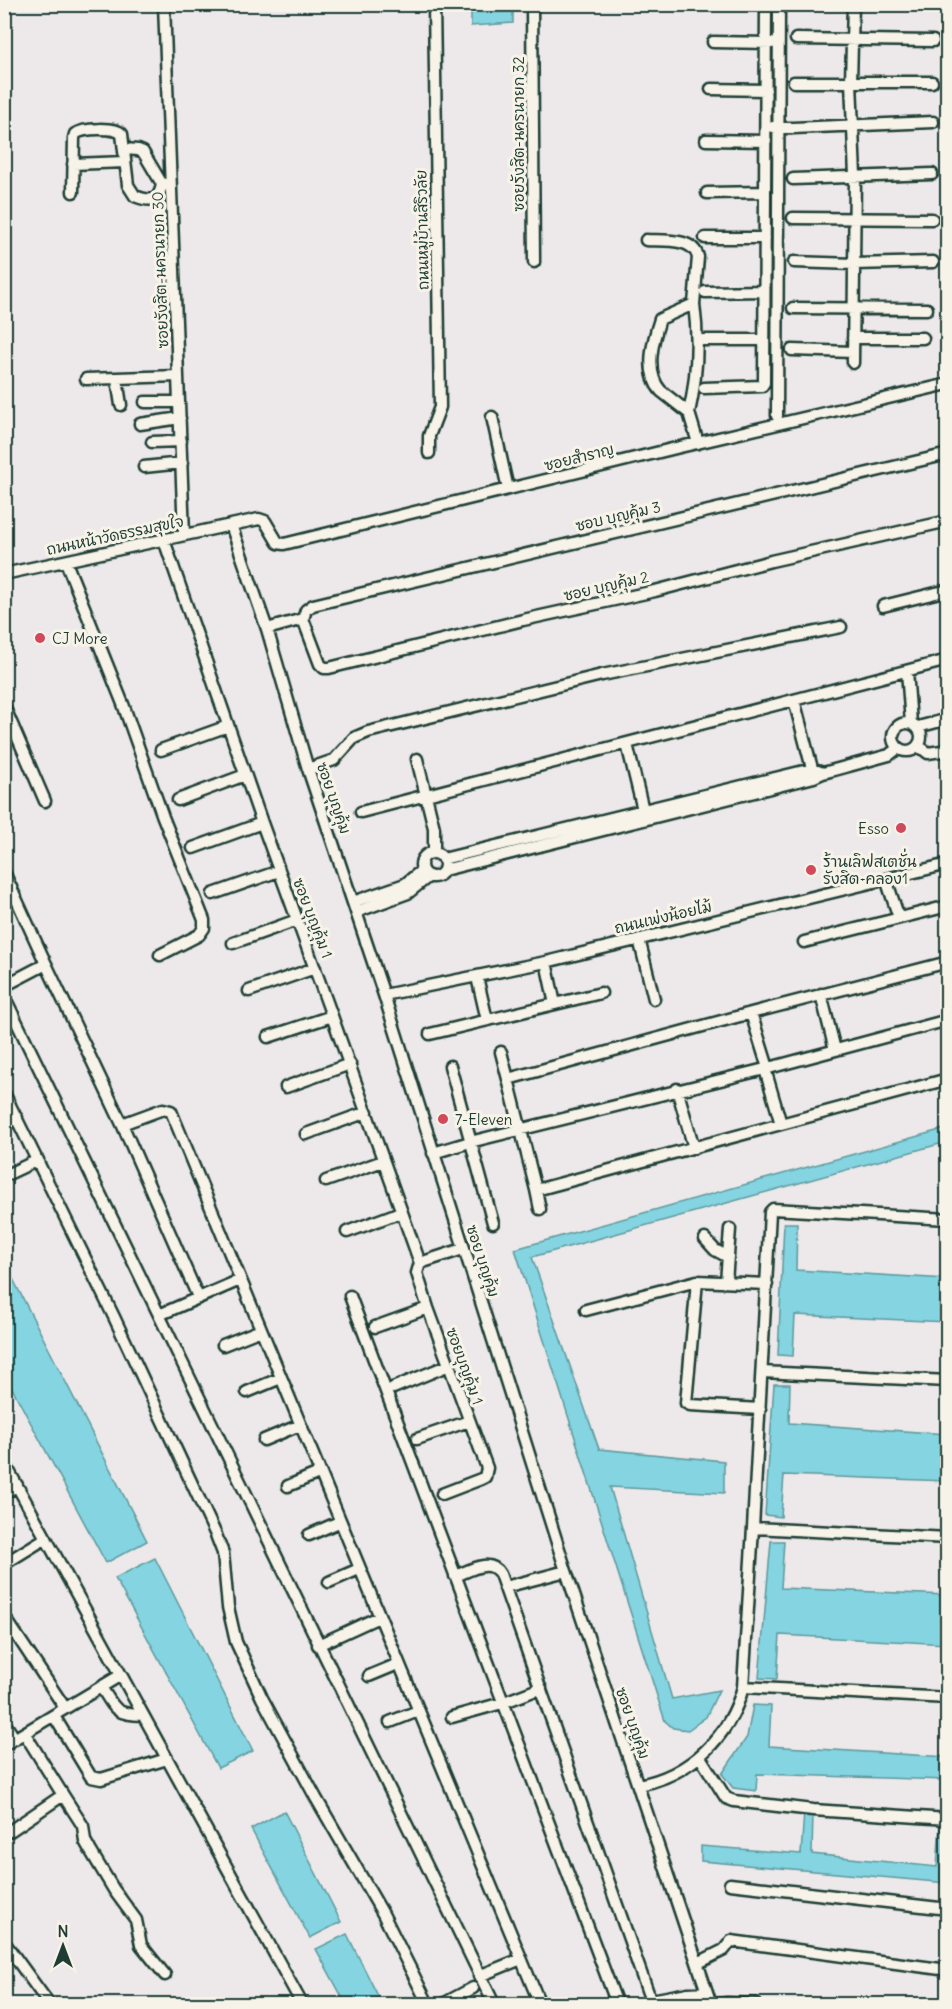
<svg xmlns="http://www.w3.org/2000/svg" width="952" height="2009" font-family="Delius,'Playpen Sans Thai',sans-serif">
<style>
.water{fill:#84d4e1;stroke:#5c989c;stroke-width:1.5}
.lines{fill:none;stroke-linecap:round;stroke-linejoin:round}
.minor-casing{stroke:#1f3d34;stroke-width:15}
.minor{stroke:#f7f3e8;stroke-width:10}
.poi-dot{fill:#d1495b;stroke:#f7f3e8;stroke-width:2}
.labels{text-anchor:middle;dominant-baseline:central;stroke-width:6;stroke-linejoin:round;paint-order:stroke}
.street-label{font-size:15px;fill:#1f3d34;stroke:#f7f3e8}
.poi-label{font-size:15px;fill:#1f3d34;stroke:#f7f3e8;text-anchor:start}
</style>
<rect width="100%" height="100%" fill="#ede9ea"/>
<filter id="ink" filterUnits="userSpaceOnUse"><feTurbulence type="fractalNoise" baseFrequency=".0167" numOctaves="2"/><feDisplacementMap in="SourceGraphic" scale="12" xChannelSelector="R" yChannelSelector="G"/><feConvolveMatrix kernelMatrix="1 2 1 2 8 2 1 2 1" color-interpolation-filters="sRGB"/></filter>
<g filter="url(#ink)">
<!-- water -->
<path class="water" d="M471,5H513V23L471,26Z
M947,1128V1142L532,1257L599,1449L724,1461V1493L610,1487L672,1699L719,1690L706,1717L688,1730L673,1728L665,1721L515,1249Z
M784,1223H797L796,1270L947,1279V1322L795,1315L793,1356L778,1355Z
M11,1275L147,1541L106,1563L5,1375V1279Z
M774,1384H790L789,1423L947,1434V1481L784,1475L781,1517L765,1515Z
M771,1541H784L781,1588L947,1595V1644L780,1635L777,1679L759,1678Z
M155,1558L253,1751L218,1768L115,1578Z
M753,1705L771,1706L769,1746L947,1757V1780L757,1774L756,1791L733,1788L722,1774L747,1737Z
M284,1811L341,1922L310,1938L251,1829Z
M804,1812L813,1813L812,1854L937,1867L940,1825L947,1826L946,1869L947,1870V1883L701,1861V1846L801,1854Z
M347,1934L382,2004H346L316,1949Z"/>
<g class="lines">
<defs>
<path id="minor" d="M164,4L184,535
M532,4L534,262
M853,4L851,82L855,176L853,363
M796,39L933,41
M713,42L772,43
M794,82H932
M711,89L766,90
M773,127L793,128L933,122
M706,140L766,141
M124,149L138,150L143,152L162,184H168
M73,164L125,162
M793,179L932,174
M73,192L74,138L75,134C83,128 115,127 122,134L128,185L135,196C150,202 159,202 162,184
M707,193L765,192
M793,218L932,219
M705,238H765
M646,240C663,241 693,237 698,257L694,304L660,319C653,340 644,372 661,391L689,413L698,443
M794,262L854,264L933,262
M705,292L764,291
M793,308L927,309
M853,338H923
M703,340H764
M792,350L853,352
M86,379L178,376
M117,379L121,405
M704,388L762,386L764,383L766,4
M145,402H179
M689,413C697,377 699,341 694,304
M777,416L779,4
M492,417L508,489
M140,424L180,418
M152,442L181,441
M429,453V436L440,407L434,4
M144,467L182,463
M231,525L267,629L308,769L384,995L566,1571L711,2004
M164,540L262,823L332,1016L420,1263L463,1249
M66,562L123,704L163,817L204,920V928L199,935L160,955
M4,574L259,519L265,521L278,543L284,544L680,447L948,384
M883,606L948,590
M303,619L320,664L324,668H329L523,620L655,591L771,561L948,521
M303,619L306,610L313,605L948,454
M267,629L303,619
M907,671L911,723
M794,700L814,776
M4,706L45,801
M893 737a14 14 0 1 1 28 0a14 14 0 1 1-28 0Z
M918,727L948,719
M627,744L643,810
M919,746L928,753L948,750
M161,750L228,726
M417,759L434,828V853
M308,769L334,760L354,738L368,732L602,675L841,627
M178,800L245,775
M361,812L948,660
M193,848L262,823
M421 865a12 12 0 1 1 24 0a12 12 0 1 1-24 0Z
M443,859L812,769L823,773
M444,870L814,777L823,773L889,755L898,748
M4,872L46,964
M886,879L899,918
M213,894L279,871
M353,902L405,884L422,870
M356,912L408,893L429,876
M639,939L654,999
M804,942L948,906
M233,943L297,920
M546,962L555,1004
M948,962L751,1013L508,1079L536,1190L948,1079
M477,977L487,1020
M4,986L46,964L122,1124L163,1109L171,1111L540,2004
M249,991L315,968
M821,994L835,1050
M384,995L546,962L948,864
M4,996L494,2004
M751,1013L768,1068
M430,1034L601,993
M268,1037L332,1016
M501,1052L508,1079
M450,1066L493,1223
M765,1069L781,1124
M286,1087L350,1064
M677,1089L694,1148
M4,1093L114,1317L216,1535L223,1553L228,1607L236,1642L262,1698L316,1798L383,1914L428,2004
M4,1124L17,1118
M122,1124L198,1297
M306,1134L367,1112
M433,1153L470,1142L765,1069L948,1020
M4,1176L38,1160
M326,1181L383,1161
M536,1190L540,1209
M347,1232L401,1212
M705,1239L715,1250L728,1257
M420,1263L417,1273L428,1308L487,1468L485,1477L481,1479L442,1494
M726,1282L730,1229
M350,1296L617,2004
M586,1310L697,1281
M159,1315L240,1280
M375,1327L428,1308
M223,1345L261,1330
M762,1372L948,1381
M393,1388L449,1365
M247,1392L281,1378
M760,1409L690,1405L686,1403L697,1281L767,1284
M417,1439L469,1421
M264,1440L300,1425
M4,1462L302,2004
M288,1486L319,1473
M4,1494L17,1485
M753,1528L948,1538
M309,1535L339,1522
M4,1564L46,1538
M455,1576C469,1571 490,1557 500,1574L652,2004
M329,1582L359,1569
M505,1587L566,1571
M4,1616L65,1708
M318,1645L379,1617
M369,1676L398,1664
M101,1687C116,1710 114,1714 143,1715
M743,1687L948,1698
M54,1716L91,1777L101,1779L167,1759
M452,1717L502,1703L541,1688
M4,1722L15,1739
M390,1722L418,1711
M4,1745L121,1675
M700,1757L726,1798L734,1801L813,1810L948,1819
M638,1785C689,1776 730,1737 743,1687L753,1528L770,1212L773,1209L948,1219
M63,1795L83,1826L85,1841L90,1850L114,1890L136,1920L141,1945L165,1975
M10,1831L63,1795L25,1734
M730,1884L948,1909
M4,1942L49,2004
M698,1963L724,1950L731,1941L948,1970
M479,1976L521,1959
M651,2000L688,1993L707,1992
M443,2004L473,1988
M718,2004L727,2003L756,2004"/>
</defs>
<!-- minor casing -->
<use href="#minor" class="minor-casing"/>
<!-- minor -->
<use href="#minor" class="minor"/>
</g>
</g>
<!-- markers -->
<g class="poi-dot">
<circle cx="40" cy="638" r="6"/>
<circle cx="901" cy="828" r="6"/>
<circle cx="811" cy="870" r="6"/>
<circle cx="443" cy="1119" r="6"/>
</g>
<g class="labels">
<!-- street labels -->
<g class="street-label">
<text transform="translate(518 134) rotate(-90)">ซอยรังสิต-นครนายก 32</text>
<text transform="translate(422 230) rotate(-91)">ถนนหมู่บ้านสิริวลัย</text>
<text transform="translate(160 270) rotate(-92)">ซอยรังสิต-นครนายก 30</text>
<text transform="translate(579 457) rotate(-14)">ซอยสำราญ</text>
<text transform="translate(618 516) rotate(-13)">ซอบ บุญคุ้ม 3</text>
<text transform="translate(115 535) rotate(-12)">ถนนหน้าวัดธรรมสุขใจ</text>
<text transform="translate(606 586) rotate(-13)">ซอย บุญคุ้ม 2</text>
<text transform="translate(334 798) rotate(71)">ซอย บุญคุ้ม</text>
<text transform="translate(663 917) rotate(-13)">ถนนเพ่งน้อยไม้</text>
<text transform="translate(313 918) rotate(69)">ซอย บุญคุ้ม 1</text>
<text transform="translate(483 1261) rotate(72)">ซอย บุญคุ้ม</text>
<text transform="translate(465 1366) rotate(70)">ซอยบุญคุ้ม 1</text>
<text transform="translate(633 1723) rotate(71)">ซอย บุญคุ้ม</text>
</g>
<!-- poi labels -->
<g class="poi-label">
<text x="52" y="638">CJ More</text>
<text x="889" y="828" text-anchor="end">Esso</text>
<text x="823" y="861">ร้านเลิฟสเตชั่น<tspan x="823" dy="17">รังสิต-คลอง1</tspan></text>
<text x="455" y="1119">7-Eleven</text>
</g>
</g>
<!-- margin -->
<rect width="952" height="2009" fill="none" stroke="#f7f3e8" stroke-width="24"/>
<rect x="12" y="12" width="928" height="1985" fill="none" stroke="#1f3d34" stroke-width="2" filter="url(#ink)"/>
<!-- north arrow -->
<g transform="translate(63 1946)" stroke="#f7f3e8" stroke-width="4.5" paint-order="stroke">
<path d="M0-4.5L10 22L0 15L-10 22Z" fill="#1f3d34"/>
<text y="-9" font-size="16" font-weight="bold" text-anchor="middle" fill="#1f3d34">N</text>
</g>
</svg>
